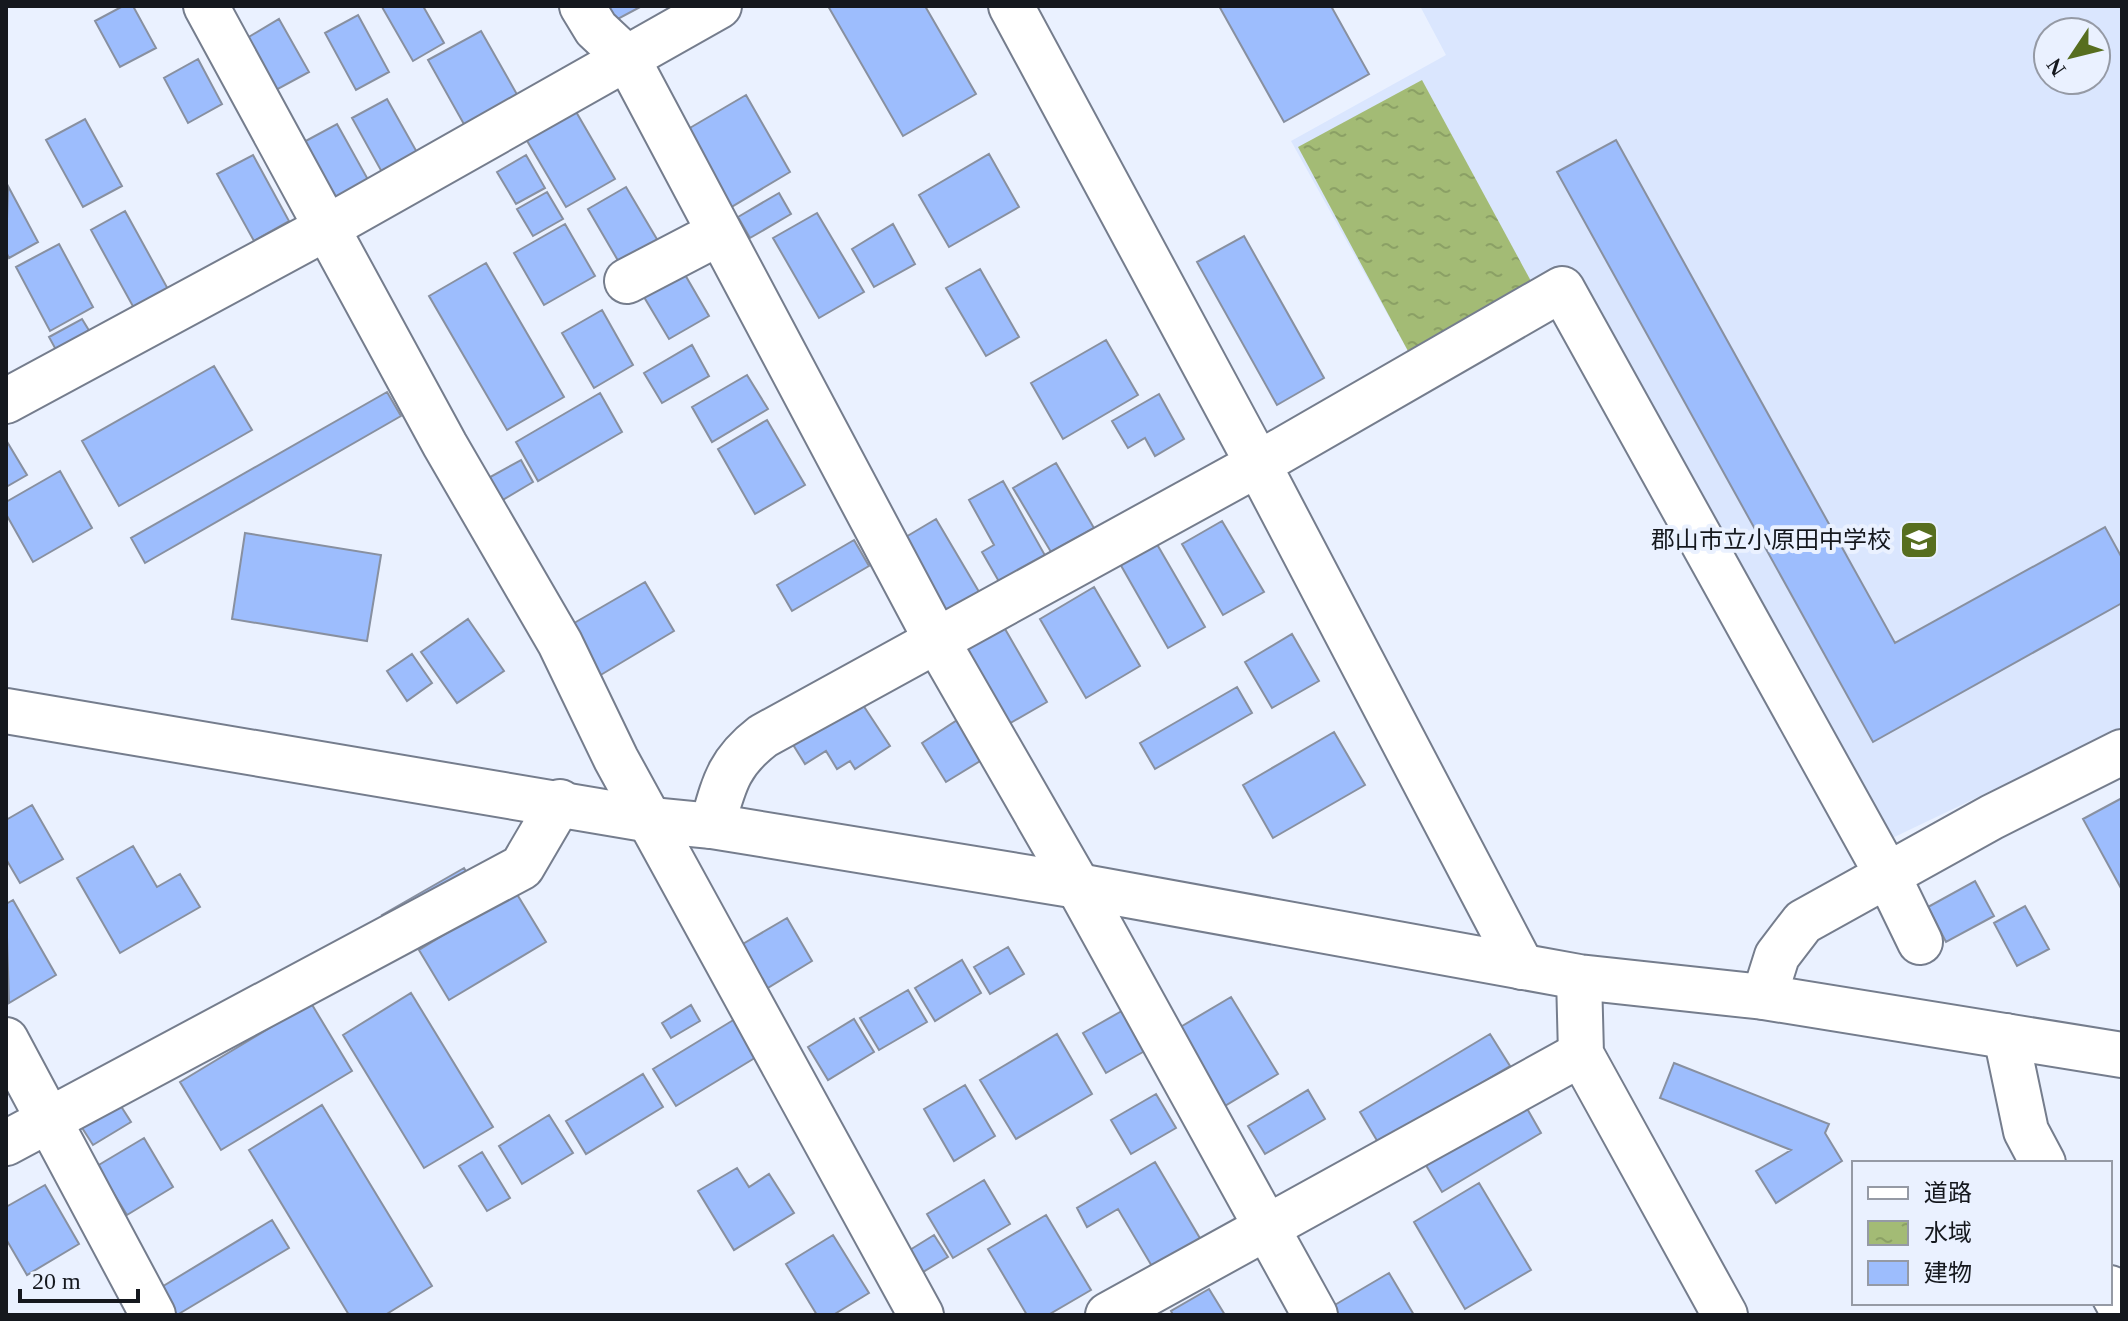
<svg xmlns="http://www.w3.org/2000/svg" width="2128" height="1321" font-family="'Times New Roman','Noto Sans JP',serif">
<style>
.built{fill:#dae6fe;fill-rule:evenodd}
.water{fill:url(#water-ripples)}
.building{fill:#9dbdfd;stroke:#8890a0;stroke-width:2}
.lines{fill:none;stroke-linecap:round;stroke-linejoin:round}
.minor-casing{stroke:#757d8d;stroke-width:48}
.tertiary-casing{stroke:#757d8d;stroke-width:48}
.minor{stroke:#fff;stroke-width:44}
.tertiary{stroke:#fff;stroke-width:44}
.labels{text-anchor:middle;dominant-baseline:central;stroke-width:8;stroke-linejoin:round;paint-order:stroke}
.poi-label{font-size:24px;fill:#15181e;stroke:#eaf1ff;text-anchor:end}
</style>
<defs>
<pattern id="water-ripples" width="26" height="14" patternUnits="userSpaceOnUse" patternTransform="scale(2)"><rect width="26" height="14" fill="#a3bb75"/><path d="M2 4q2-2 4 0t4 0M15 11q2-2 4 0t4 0" fill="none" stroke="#8ba065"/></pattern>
</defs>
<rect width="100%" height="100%" fill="#eaf1ff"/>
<!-- built -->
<path class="built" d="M1420,6H2122V728L1884,842L1565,267L1409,353L1291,141L1446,55ZM2048,32H2096V80H2048Z"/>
<!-- water -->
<path class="water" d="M1422,80L1532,283L1408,351L1298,147Z"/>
<!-- building -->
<path class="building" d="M123,6H133L156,48L120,67L95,21Z
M423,6L444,43L413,61L382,7Z
M608,6H642L616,20Z
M828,6H925L976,94L903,136Z
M1219,6H1331L1369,74L1284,122Z
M358,15L389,72L356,90L325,33Z
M279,19L309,72L276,90L247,38Z
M481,31L523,105L470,135L428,60Z
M198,59L222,104L188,123L164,78Z
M746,95L790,172L728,209L683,132Z
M387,99L423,163L388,183L352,118Z
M575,110L615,179L566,207L526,139Z
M85,119L122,186L83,207L46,140Z
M337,124L371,185L336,205L302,143Z
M1616,140L1895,643L2105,527L2122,558V603L1873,742L1557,172Z
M989,154L1019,207L949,247L919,195Z
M253,155L289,221L254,241L217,174Z
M526,155L545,188L516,204L497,172Z
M8,186L38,242L9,258L6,252Z
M626,187L658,241L620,264L588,209Z
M547,192L563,219L533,236L517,209Z
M779,193L791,214L750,238L738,217Z
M125,211L169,291L135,310L91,230Z
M817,213L864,292L819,318L773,238Z
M565,224L595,276L544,305L514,253Z
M893,224L915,264L874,287L852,249Z
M1244,236L1324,378L1277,405L1197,262Z
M59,244L93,307L50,331L16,267Z
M486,263L564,397L507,430L429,296Z
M980,269L1019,337L986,356L946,288Z
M684,273L709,316L669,339L644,297Z
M602,310L633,365L594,388L562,333Z
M82,319L96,342L62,361L49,337Z
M1106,340L1138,395L1063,439L1031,383Z
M692,345L709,376L662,403L644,373Z
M214,366L252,430L119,506L82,441Z
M747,375L768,409L712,442L692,407Z
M387,392L401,416L145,563L131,538Z
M600,393L622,432L538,481L516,442Z
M1159,394L1184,439L1155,456L1145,438L1128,448L1112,421Z
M767,420L805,485L755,514L718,449Z
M6,440L27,475L6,487Z
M521,460L533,482L496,504L483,481Z
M1056,463L1094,528L1051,552L1013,488Z
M60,471L92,528L33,562L6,514V502Z
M1003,481L1051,566L1005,592L982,552L994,545L969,500Z
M936,519L985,602L947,624L899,541Z
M1222,521L1264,592L1223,615L1182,544Z
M245,533L381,555L367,641L232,619Z
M1151,534L1205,627L1168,648L1115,555Z
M854,540L869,566L792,611L777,585Z
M645,582L674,631L599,676L569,626Z
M1094,587L1140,666L1086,698L1040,619Z
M468,619L504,671L457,703L421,652Z
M1001,622L1047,702L1000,729L954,649Z
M1292,634L1319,681L1272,708L1245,662Z
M412,654L432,683L407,701L387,671Z
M1237,687L1252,713L1155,769L1140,743Z
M859,699L890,746L855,769L850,761L837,769L826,751L805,764L792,743Z
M965,715L990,755L946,782L922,743Z
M1334,732L1365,785L1273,838L1243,785Z
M2122,798V890L2083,819Z
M32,805L63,859L20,883L6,859V820Z
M133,846L157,887L180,874L200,907L120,953L77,878Z
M464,868L472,882L390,929L382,915Z
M1975,881L1994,916L1946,942L1928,907Z
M515,891L546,942L449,1000L419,950Z
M13,900L56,975L9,1003L6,904Z
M2025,906L2049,949L2017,966L1994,923Z
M787,918L812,961L766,989L741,945Z
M1008,947L1024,974L990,994L974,967Z
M962,960L981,993L935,1021L915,988Z
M908,990L927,1022L879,1050L860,1018Z
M411,993L493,1127L424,1168L343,1035Z
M1231,997L1278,1074L1218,1110L1172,1032Z
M311,1003L352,1071L221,1150L180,1082Z
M691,1005L700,1021L671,1038L662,1023Z
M1127,1008L1150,1048L1106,1073L1083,1033Z
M735,1019L758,1056L676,1106L653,1069Z
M854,1019L874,1052L828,1080L808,1047Z
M1057,1034L1092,1094L1016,1139L980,1080Z
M1490,1034L1510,1066L1379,1144L1360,1112Z
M1674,1063L1829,1124L1825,1133L1842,1161L1776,1203L1756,1171L1791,1150L1660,1098Z
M643,1074L663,1107L586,1154L566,1121Z
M965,1085L995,1136L954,1161L924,1109Z
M1308,1090L1325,1119L1265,1154L1248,1126Z
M1156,1094L1176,1128L1131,1154L1111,1120Z
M1521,1098L1541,1133L1442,1192L1421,1157Z
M117,1100L131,1122L93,1145L79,1123Z
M322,1105L432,1286L385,1315H349L249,1150Z
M549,1115L573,1153L522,1184L499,1146Z
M144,1138L173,1187L127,1215L97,1166Z
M482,1152L510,1198L487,1211L459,1166Z
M1155,1162L1201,1240L1153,1268L1118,1209L1087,1227L1077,1208Z
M737,1168L749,1187L769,1174L794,1213L734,1250L698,1191Z
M984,1180L1010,1224L953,1258L927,1214Z
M1479,1183L1531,1270L1465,1309L1414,1222Z
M45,1185L79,1244L27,1275L6,1239V1207Z
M1046,1215L1091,1290L1048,1315H1027L988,1249Z
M272,1220L289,1248L177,1315L160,1288Z
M833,1235L869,1293L833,1315H817L786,1264Z
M934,1235L948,1257L918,1275L905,1253Z
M1389,1273L1414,1315H1338L1333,1306Z
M1209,1289L1225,1315H1173L1171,1311Z"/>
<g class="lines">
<defs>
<path id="minor" d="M206,6L445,445L560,643L616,759L921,1315
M582,6L596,29L627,58L937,641L1078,886L1315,1315
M1011,6L1258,464L1522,967
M627,281L719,233
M6,401L328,227L719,6
M712,826C724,784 728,763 763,736L1258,464L1562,289L1888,876L1920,942
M1764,997L1777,956L1803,922L1992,817L2122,752
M2006,1036L2026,1131L2043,1163
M6,1040L153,1315
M6,1143L522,867L560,802
M2110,1288L2122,1310
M1108,1315L1581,1054"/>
<path id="tertiary" d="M6,711L651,820L712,826L1078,886L1579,977L1764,997L2122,1055
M1579,977L1581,1054L1725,1315"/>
</defs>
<!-- minor casing -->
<use href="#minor" class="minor-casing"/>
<!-- tertiary casing -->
<use href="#tertiary" class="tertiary-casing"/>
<!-- minor -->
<use href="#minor" class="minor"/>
<!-- tertiary -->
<use href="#tertiary" class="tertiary"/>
</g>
<!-- icons -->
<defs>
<symbol id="school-square" viewBox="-11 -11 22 22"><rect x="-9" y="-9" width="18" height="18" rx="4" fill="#576e1f" stroke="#eaf1ff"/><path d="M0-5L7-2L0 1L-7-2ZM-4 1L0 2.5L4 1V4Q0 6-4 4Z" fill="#fff"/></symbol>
</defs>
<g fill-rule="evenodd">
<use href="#school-square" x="1897" y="518" width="44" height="44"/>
</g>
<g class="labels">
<!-- poi labels -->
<g class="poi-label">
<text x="1891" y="540">郡山市立小原田中学校</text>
</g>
</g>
<!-- border -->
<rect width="2128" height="1321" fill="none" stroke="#15181e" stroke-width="16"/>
<!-- legend -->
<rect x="1852" y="1161" width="260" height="144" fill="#eaf1ff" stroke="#959aa5" stroke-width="2"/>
<rect x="1868" y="1187" width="40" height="12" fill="#ffffff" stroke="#959aa5" stroke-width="2"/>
<text x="1924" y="1201" font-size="24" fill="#15181e">道路</text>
<rect x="1868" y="1221" width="40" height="24" fill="url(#water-ripples)" stroke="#959aa5" stroke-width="2"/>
<text x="1924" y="1241" font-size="24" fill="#15181e">水域</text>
<rect x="1868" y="1261" width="40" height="24" fill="#9dbdfd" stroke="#959aa5" stroke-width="2"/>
<text x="1924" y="1281" font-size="24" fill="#15181e">建物</text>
<!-- north arrow -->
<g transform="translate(2072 56) rotate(235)"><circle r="38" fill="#eaf1ff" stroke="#959aa5" stroke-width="2"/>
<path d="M0-6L14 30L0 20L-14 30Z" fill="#576e1f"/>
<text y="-12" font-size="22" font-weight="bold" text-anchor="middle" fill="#15181e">N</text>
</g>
<!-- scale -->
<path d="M20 1289v12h118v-12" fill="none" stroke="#15181e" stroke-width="4"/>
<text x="32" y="1289" font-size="24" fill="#15181e" stroke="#eaf1ff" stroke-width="6" paint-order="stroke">20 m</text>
</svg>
